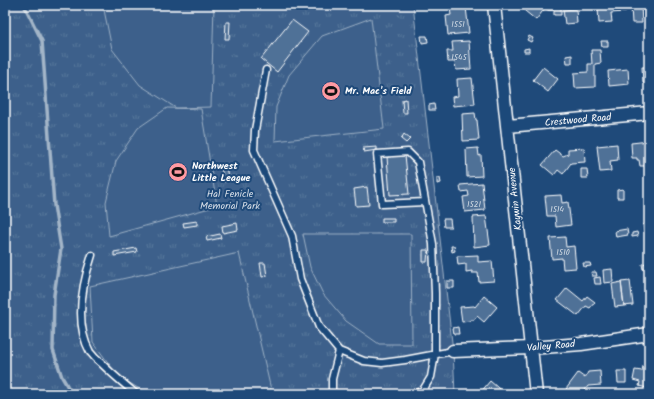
<svg xmlns="http://www.w3.org/2000/svg" width="654" height="399" font-family="Kalam,sans-serif">
<style>
.grass{fill:url(#grass-tufts);stroke:#9eb0c5}
.garden{fill:#3c618b;stroke:#9eb0c5}
.lines{fill:none;stroke-linecap:round;stroke-linejoin:round}
.stream{stroke:#a3b5c8;stroke-width:3.5}
.building{fill:#507197;stroke:#fff}
.lane-casing{stroke:#fff;stroke-width:9}
.street-casing{stroke:#fff;stroke-width:15}
.lane{stroke:#1f4a7a;stroke-width:6}
.street{stroke:#1f4a7a;stroke-width:12}
.labels{text-anchor:middle;dominant-baseline:central;stroke-width:4;stroke-linejoin:round;paint-order:stroke}
.number-label{font-size:8px;fill:#d3dce5}
.poi-label{font-size:10px;font-weight:bold;fill:#fff;stroke:#1f4a7a;text-anchor:start}
.street-label{font-size:10px;fill:#fff;stroke:#1f4a7a}
.park-label{font-size:10px;fill:#d8dfe8;stroke:#1f4a7a}
</style>
<defs>
<pattern id="grass-tufts" width="24" height="20" patternUnits="userSpaceOnUse"><rect width="24" height="20" fill="#3c618b"/><path d="M3 7l-1-3M5 7V3M7 7l1-3M15 17l-1-3M17 17v-4M19 17l1-3" fill="none" stroke="#59799c"/></pattern>
</defs>
<rect width="100%" height="100%" fill="#1f4a7a"/>
<filter id="ink" filterUnits="userSpaceOnUse"><feTurbulence type="fractalNoise" baseFrequency=".025" numOctaves="2"/><feDisplacementMap in="SourceGraphic" scale="8" xChannelSelector="R" yChannelSelector="G"/><feConvolveMatrix kernelMatrix="1 2 1 2 8 2 1 2 1" color-interpolation-filters="sRGB"/></filter>
<g filter="url(#ink)">
<!-- grass -->
<path class="grass" d="M5,5H413L453,351L455,394H5Z"/>
<!-- garden -->
<path class="garden" d="M103,5H214L211,107L176,108L140,85L112,49Z
M371,18L384,129L275,141L276,107L289,75L322,36Z
M167,108L201,109L217,206L109,236L106,202L116,161L138,128Z
M303,234H411L412,344H379L346,321L323,294L310,267Z
M239,253L272,394H148L118,376L93,342L90,286Z"/>
<g class="lines">
<!-- stream -->
<path class="stream" d="M24,5L42,41L54,205L61,249L54,295L53,350L62,377L72,394"/>
</g>
<!-- building -->
<path class="building" d="M530,5H561V15H554V10H548L545,8L536,20L525,11Z
M571,5H591V6L571,7Z
M609,5H625V12L611,13L612,22L599,23L598,8L609,7Z
M641,6L642,23H632L631,7Z
M466,7L469,33L448,35L446,16L451,15L450,8Z
M576,9L577,23L565,24L563,10Z
M292,20L308,32L277,72L261,59Z
M226,22H230L229,39H225Z
M421,36H427L428,42L422,43Z
M529,36L533,38L531,42L527,40Z
M469,41L471,69L456,70L455,62H448L447,51H453L452,42Z
M601,41H608V47H602Z
M529,48V52H524V49Z
M591,50H600L601,63L595,64V87L575,88L574,73L588,72V64H592Z
M572,55V63H567L566,56Z
M543,67L558,79L548,92L533,80Z
M642,67H649V83H643Z
M628,69L629,84L609,86L608,71Z
M472,78L475,104L453,106L452,97L458,96L457,79Z
M406,99L407,113H403L402,100Z
M434,104L435,110H429V105Z
M475,113L476,120H477L479,140L463,141L462,114Z
M404,134L410,139L406,143L401,139Z
M649,141V166H640L639,160H637V158H632L631,143Z
M617,144L618,160L610,161L611,171L600,172L597,146Z
M377,147V150L364,152L363,148Z
M478,148L479,156L481,155L482,176L467,177L466,149Z
M584,148L585,162L571,163L563,174L558,170L554,175L542,165L555,150L563,156L568,154V149Z
M405,155L409,194L390,195L387,157Z
M221,167H226L229,181L224,182Z
M581,169H587L588,178H581Z
M437,178H440L441,183L437,184Z
M482,183L485,210L465,212L463,197L469,196L468,191L461,192L460,185Z
M367,187L369,205L356,206L354,189Z
M623,189V198H617V190Z
M561,195L562,203L568,202L571,225L556,227L555,216H547L545,196Z
M486,216L490,245L474,247L473,217Z
M382,218H394V222H382Z
M443,219H450L451,227H444Z
M197,221V225L184,227L183,223Z
M237,223L238,230L223,233L222,226Z
M649,224V231L644,232L643,225Z
M627,229L628,235L616,237L615,231Z
M637,232L638,236L632,237V233Z
M220,234L221,238L207,241L206,237Z
M565,237L566,247L574,246L576,268L563,269L562,258L552,259L550,238Z
M451,246H454L455,251L452,252Z
M136,248L137,252L114,256V252Z
M423,250H428L427,262H423Z
M478,255V262L492,261L494,281L479,282L478,273H472V271L466,272V264L458,265L457,256Z
M260,263H265L267,276L262,277Z
M583,263H590L591,266L584,267Z
M646,263L647,268L643,269L642,264Z
M612,269L613,282L604,283L603,270Z
M591,272H596L597,276H592Z
M600,277L601,284H595L594,278Z
M447,281H454V288H447Z
M630,281L633,305L624,306L621,282Z
M621,282L624,306L615,307L612,284Z
M649,283V302H648L645,284Z
M567,288L583,301L587,296L595,302L590,308L586,306L578,316L557,300Z
M484,296L497,307L484,322L477,316L474,320H470V321L462,322L460,307L474,306L475,307Z
M458,327L459,334H454L453,328Z
M643,366L649,367V380L647,388L639,386L640,382L633,380L635,370L642,371Z
M600,371L601,385L588,386L582,394H572L566,389L578,373L585,378L588,372Z
M617,371H626V383H618Z
M649,380V393L646,392Z
M490,381L505,394H482L480,393Z"/>
<g class="lines">
<defs>
<path id="lane" d="M266,70L255,130L254,150L292,236L300,279L319,327L339,351L364,361L382,363L405,360L453,351
M92,255C82,285 74,323 90,352C93,356 97,360 101,363C112,374 124,384 136,394
M332,394V379L339,351
M414,394L423,390L431,377L435,354V293L433,244L418,162L408,152L377,154L382,204L425,202"/>
<path id="street" d="M494,5L536,394
M508,126L649,113
M453,351L531,348L581,344L649,334"/>
</defs>
<!-- lane casing -->
<use href="#lane" class="lane-casing"/>
<!-- street casing -->
<use href="#street" class="street-casing"/>
<!-- lane -->
<use href="#lane" class="lane"/>
<!-- street -->
<use href="#street" class="street"/>
</g>
</g>
<!-- icons -->
<defs>
<symbol id="stadium-disc" viewBox="-11 -11 22 22"><circle r="9.5" fill="#ff9aa2" stroke="#1f4a7a"/><path d="M0-5a6.5 5 0 1 0 0 10a6.5 5 0 1 0 0-10ZM-3.5-1.8h7v3.6h-7Z" fill="#111"/></symbol>
</defs>
<g fill-rule="evenodd">
<use href="#stadium-disc" x="320" y="80" width="22" height="22"/>
<use href="#stadium-disc" x="167" y="161" width="22" height="22"/>
</g>
<g class="labels">
<!-- number labels -->
<g class="number-label">
<text x="458" y="24">1551</text>
<text x="459" y="57">1545</text>
<text x="474" y="204">1521</text>
<text x="557" y="209">1514</text>
<text x="563" y="252">1510</text>
</g>
<!-- poi labels -->
<g class="poi-label">
<text x="345" y="91">Mr. Mac's Field</text>
<text x="192" y="166">Northwest<tspan x="192" dy="12">Little League</tspan></text>
</g>
<!-- street labels -->
<g class="street-label">
<text transform="translate(578 120) rotate(-5)">Crestwood Road</text>
<text transform="translate(515 199) rotate(-96)">Kaywin Avenue</text>
<text transform="translate(551 346) rotate(-5)">Valley Road</text>
</g>
<!-- park labels -->
<g class="park-label">
<text x="230" y="194">Hal Fenicle<tspan x="230" dy="12">Memorial Park</tspan></text>
</g>
</g>
<!-- margin -->
<rect width="654" height="399" fill="none" stroke="#1f4a7a" stroke-width="20"/>
<rect x="10" y="10" width="634" height="379" fill="none" stroke="#fff" stroke-width="1.5" filter="url(#ink)"/>
</svg>
